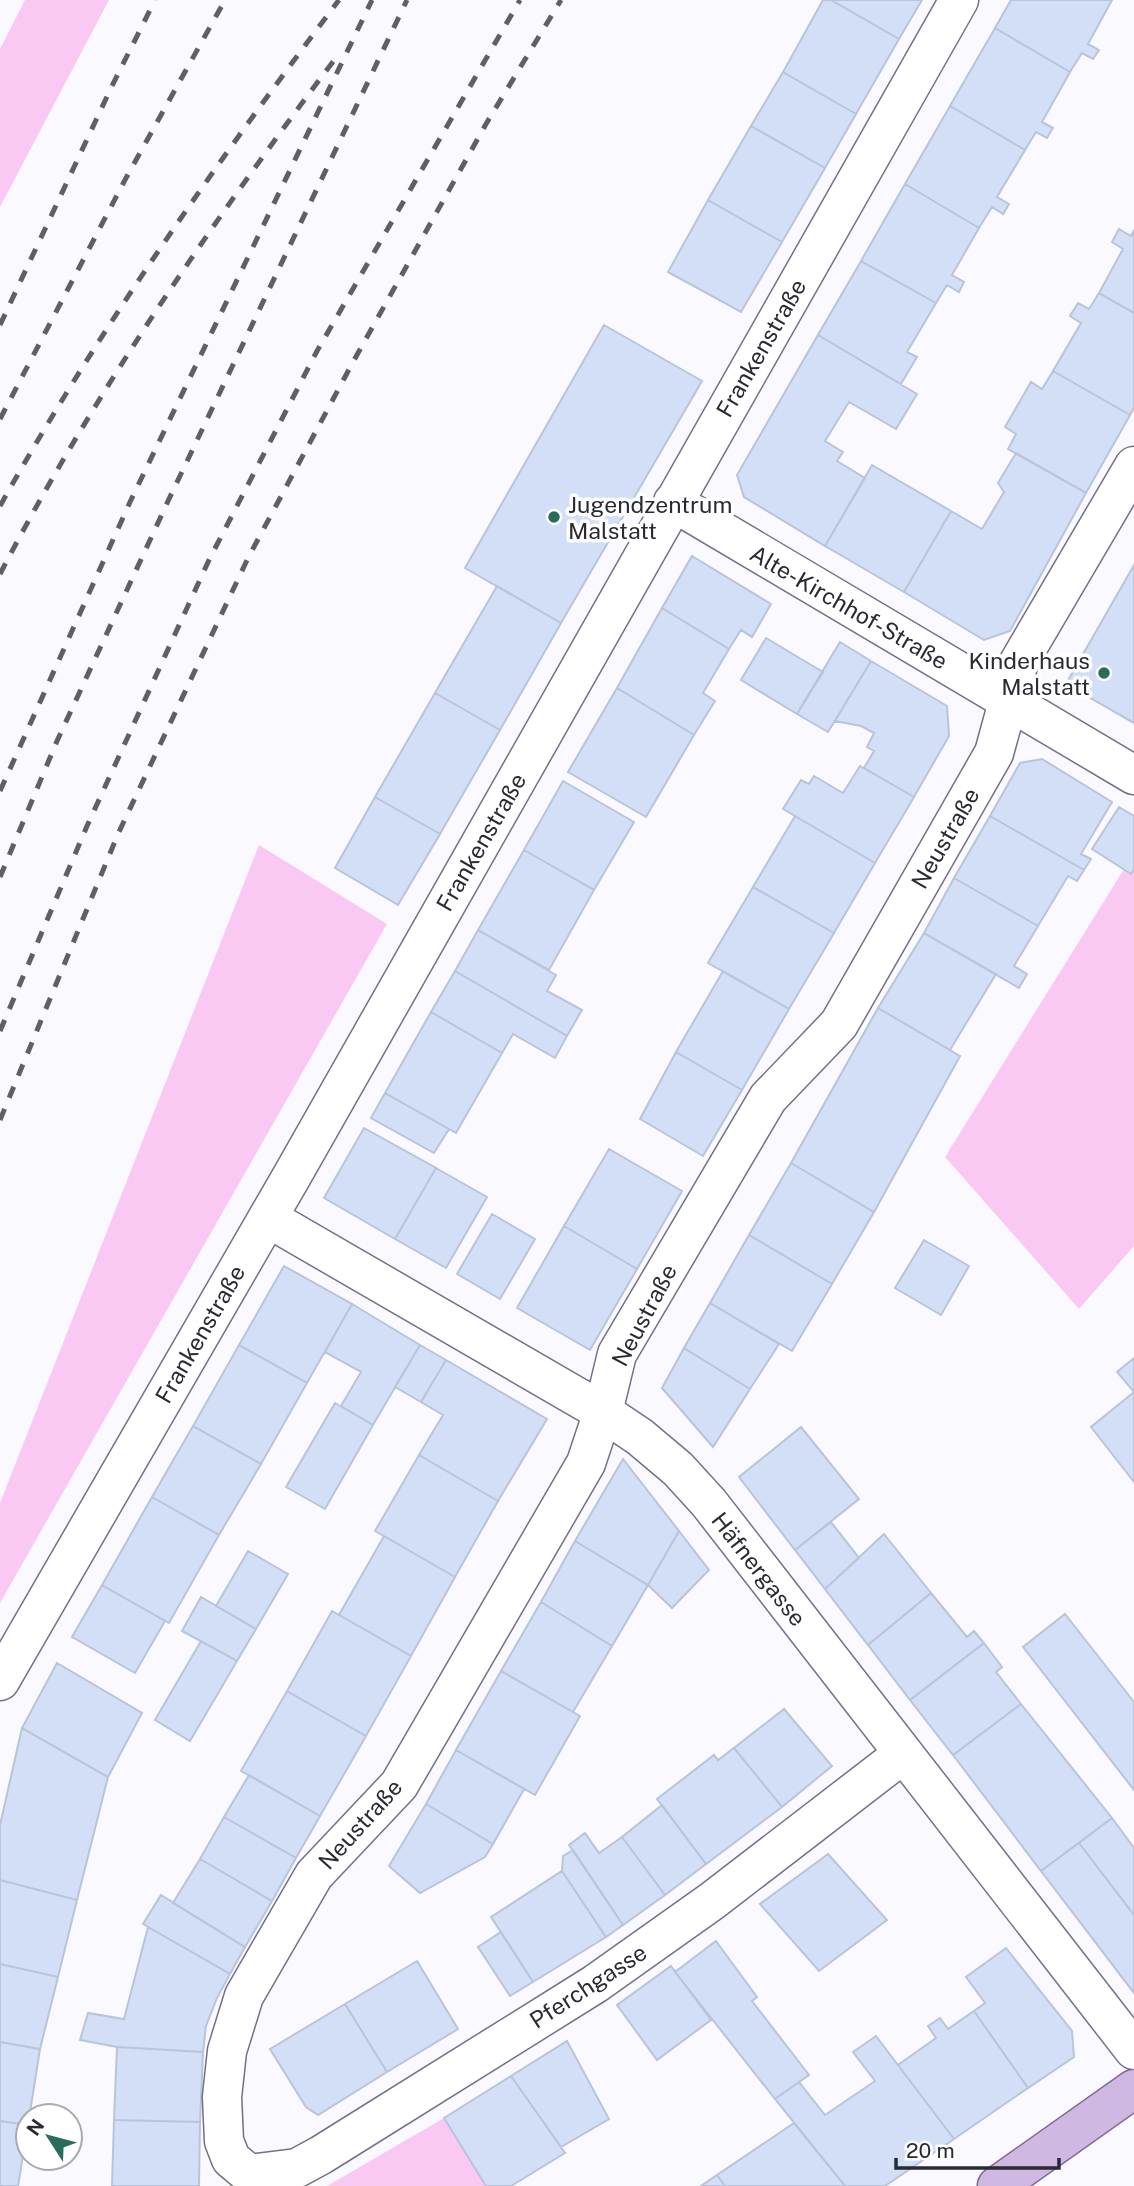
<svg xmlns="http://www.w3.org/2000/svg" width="1134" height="2186" font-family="'Public Sans',sans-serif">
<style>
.green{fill:#fac9f3}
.building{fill:#d3dff7;stroke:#b9c4db;stroke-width:2}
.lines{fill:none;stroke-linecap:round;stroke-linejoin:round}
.minor-casing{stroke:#727187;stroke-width:41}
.primary-casing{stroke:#806898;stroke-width:41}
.minor{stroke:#fff;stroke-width:38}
.primary{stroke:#cfb9e2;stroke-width:38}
.rail{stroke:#5f5f67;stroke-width:5;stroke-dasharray:12 12;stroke-linecap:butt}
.poi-dot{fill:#2a6c5c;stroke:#fff;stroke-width:2.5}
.labels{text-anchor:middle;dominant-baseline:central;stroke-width:7;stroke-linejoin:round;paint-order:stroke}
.street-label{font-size:23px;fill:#2a2a33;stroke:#fff}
.poi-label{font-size:23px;fill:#2a2a33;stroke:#fff;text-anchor:start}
</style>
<rect width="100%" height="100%" fill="#f9f9ff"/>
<!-- green -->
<path class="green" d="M25,0H109L0,207V49Z
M259,845L387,924L0,1603V1503Z
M1124,869L1134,870V1246L1079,1309L945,1157Z
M444,2118L486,2186H327Z"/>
<!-- building -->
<path class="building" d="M823,0H831L899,39L856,114L783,72Z
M831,0H922L899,39Z
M1011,0H1112L1088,44L1099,50L1093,59L1082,53L1070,72L995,28Z
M995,28L1070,72L1042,122L1053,128L1047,138L1036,132L1025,150L950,106Z
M783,72L856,114L825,168L751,126Z
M950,106L1025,150L997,197L1009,204L1003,214L992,207L979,228L905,184Z
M751,126L825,168L782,242L708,200Z
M905,184L979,228L952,275L964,282L959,292L947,285L936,303L861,261Z
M708,200L782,242L741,312L668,272Z
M1119,229L1131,236L1134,230V313L1099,293L1123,249L1112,242Z
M861,261L936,303L907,352L917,357L901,384L818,335Z
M1099,293L1134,313V408L1130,415L1053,371L1081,323L1070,316L1078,303L1089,309Z
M604,325L702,381L561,623L465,568Z
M818,335L917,394L896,429L849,402L825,441L843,452L837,461L865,478L825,546L744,497L737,475Z
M1053,371L1130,415L1086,493L1008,449L1016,434L1005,427L1031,382L1042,389Z
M1016,453L1086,493L1010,631L984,640L904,592L951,511L982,529L1004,492L998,483Z
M872,465L951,511L904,592L825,546Z
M692,556L771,604L752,637L741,630L729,649L662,608Z
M1134,565V723L1066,684Z
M497,586L561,623L500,730L435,693Z
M662,608L729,649L703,693L715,701L694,735L617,688Z
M766,638L823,672L797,714L741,680Z
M840,642L871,661L828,732L797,714Z
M871,661L947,706L949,736L914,797L864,768L874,751L867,747L874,733L861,726L835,721Z
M617,688L694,735L646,817L568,772Z
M435,693L500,730L440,834L375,797Z
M1042,759L1112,802L1081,854L1091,859L1084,870L990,816L1020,763Z
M860,766L914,797L875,863L783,809L801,780L809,784L814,776L843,793Z
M563,781L634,822L594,890L524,850Z
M375,797L440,834L398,905L335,868Z
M1119,807L1134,816V870L1131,874L1092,849Z
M795,816L875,863L834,933L753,887Z
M990,816L1084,870L1077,881L1068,876L1038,926L954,878Z
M524,850L594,890L549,970L478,930Z
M954,878L1038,926L1014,966L1027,974L1019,988L924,933Z
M753,887L834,933L789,1009L708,963Z
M478,930L556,975L547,991L582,1010L567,1036L455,971Z
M924,933L996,974L950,1050L878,1008Z
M455,971L567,1036L555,1058L513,1034L502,1053L431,1012Z
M723,971L789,1009L742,1090L676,1052Z
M878,1008L960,1056L874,1212L791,1163Z
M431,1012L502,1053L456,1133L385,1093Z
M676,1052L742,1090L703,1156L640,1119Z
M385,1093L449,1129L434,1153L371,1118Z
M364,1128L436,1168L395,1239L324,1198Z
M609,1149L682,1191L637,1269L564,1226Z
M791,1163L874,1212L832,1284L749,1235Z
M436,1168L487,1197L446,1268L395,1239Z
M492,1214L535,1239L500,1299L457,1274Z
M564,1226L637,1269L590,1350L517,1308Z
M749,1235L832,1284L792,1351L710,1303Z
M924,1240L969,1266L941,1315L895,1288Z
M284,1266L352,1304L307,1383L239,1345Z
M710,1303L779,1344L750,1389L684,1348Z
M352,1304L420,1345L373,1425L341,1406L361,1372L325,1352Z
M239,1345L307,1383L261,1464L193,1426Z
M420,1345L446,1360L421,1402L395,1387Z
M684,1348L750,1389L713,1447L662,1388Z
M1134,1358V1392L1117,1372Z
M446,1360L547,1419L498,1501L419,1455L443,1415L421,1402Z
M1134,1392V1482L1091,1427Z
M335,1403L373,1425L325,1509L286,1487Z
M193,1426L261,1464L219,1535L152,1497Z
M801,1427L859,1499L795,1550L739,1477Z
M419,1455L498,1501L455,1577L375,1531Z
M623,1459L679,1531L648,1585L575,1541Z
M152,1497L219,1535L169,1623L102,1585Z
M831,1522L859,1558L825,1589L795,1550Z
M679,1531L709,1570L672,1608L648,1585Z
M884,1534L931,1593L868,1645L825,1589Z
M384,1536L455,1577L411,1656L339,1615Z
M575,1541L648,1585L612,1646L541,1602Z
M248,1551L288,1574L256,1629L216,1606Z
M102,1585L165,1621L135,1673L72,1637Z
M931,1593L967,1637L974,1631L984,1643L910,1700L868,1645Z
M201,1597L256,1629L237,1661L182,1631Z
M541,1602L612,1646L573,1712L501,1671Z
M332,1611L411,1656L366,1736L287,1691Z
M1065,1614L1134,1702V1790L1023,1647Z
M201,1641L237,1661L190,1741L155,1720Z
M984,1643L1002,1667L996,1672L1021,1704L953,1755L910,1700Z
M57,1663L142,1713L108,1777L22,1728Z
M501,1671L580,1716L535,1795L456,1750Z
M287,1691L366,1736L320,1816L241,1771Z
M1021,1704L1112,1818L1041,1871L953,1755Z
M784,1709L832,1766L782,1807L734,1748Z
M22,1728L108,1777L77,1900L0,1880V1825Z
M734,1748L782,1807L706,1864L657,1799L714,1755L718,1760Z
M456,1750L524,1789L493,1844L426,1804Z
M249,1775L320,1816L296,1858L224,1817Z
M426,1804L493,1844L485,1857L420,1893L389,1866Z
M662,1805L706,1864L665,1895L622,1837Z
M224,1817L296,1858L272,1901L200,1859Z
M1112,1818L1134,1848V1915L1079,1843Z
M585,1833L599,1853L622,1837L665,1895L623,1925L569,1845Z
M1079,1843L1134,1915V1993L1041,1871Z
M573,1850L623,1925L606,1937L562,1871L563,1856Z
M828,1854L887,1920L819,1971L760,1904Z
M200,1859L272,1901L245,1947L173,1903Z
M562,1871L606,1937L533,1982L491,1917Z
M0,1880L77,1900L58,1977L0,1964Z
M161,1895L245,1947L230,1974L143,1924Z
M148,1927L230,1974L217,1998L206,2026L203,2052L117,2047L80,2040L88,2013L124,2019Z
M501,1932L533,1982L510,1996L478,1947Z
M716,1941L757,1997L752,2001L809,2075L775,2099L675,1972Z
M1006,1948L1072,2031L1074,2057L1028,2088L974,2011L985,2003L966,1977Z
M417,1961L458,2029L387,2072L345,2004Z
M0,1964L58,1977L40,2049L0,2042Z
M671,1966L711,2020L657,2060L617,2005Z
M345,2004L387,2072L318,2115L306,2107L270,2049Z
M974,2011L1028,2088L954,2139L898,2065L936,2038L928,2026L940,2018L948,2029Z
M876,2036L954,2139L885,2186H845L775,2099L799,2082L825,2115L875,2081L853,2052Z
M567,2041L609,2119L561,2147L511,2076Z
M0,2042L40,2049L28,2125L0,2121Z
M117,2047L203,2052L200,2122L114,2120Z
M511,2076L565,2153L511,2186H486L444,2118Z
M114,2120L200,2122L199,2186H112Z
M0,2121L28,2125L18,2186H0Z
M794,2123L845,2186H725L717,2175Z
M717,2175L725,2186H701Z"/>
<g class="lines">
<defs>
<path id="minor" d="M673,502L1134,775
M268,1218L603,1412L640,1437L678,1469L709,1503L1134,2050
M0,1681L293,1174L959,0
M903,1754L712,1901L595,1984L321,2155L297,2168L249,2174L231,2159L224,2141L222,2097L227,2051L244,1996L314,1875L399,1785L586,1463L603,1412L617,1354L768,1098L839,1024L994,753L1019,662L1134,466"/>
<path id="primary" d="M997,2186L1134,2089"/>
</defs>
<!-- minor casing -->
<use href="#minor" class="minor-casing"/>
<!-- primary casing -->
<use href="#primary" class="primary-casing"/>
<!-- minor -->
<use href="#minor" class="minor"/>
<!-- primary -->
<use href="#primary" class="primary"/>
<!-- rail -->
<path class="rail" d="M0,325L112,86L155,0
M0,419L126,178L225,0
M0,506C99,329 217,162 339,0
M0,574C94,393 215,218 338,55
M0,791L130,502L372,0
M0,877L57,741L169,499L407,0
M0,1031L87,826L209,560L317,351L520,0
M0,1120L118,834L248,558L353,362L486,124L561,0"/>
</g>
<!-- markers -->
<g class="poi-dot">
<circle cx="554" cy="517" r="7"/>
<circle cx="1104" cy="673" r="7"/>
</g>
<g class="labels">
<!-- street labels -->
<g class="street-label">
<text transform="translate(761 348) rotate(-60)">Frankenstraße</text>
<text transform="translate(849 607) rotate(30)">Alte-Kirchhof-Straße</text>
<text transform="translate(945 838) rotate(-60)">Neustraße</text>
<text transform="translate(481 842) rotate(-60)">Frankenstraße</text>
<text transform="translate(644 1315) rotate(-62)">Neustraße</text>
<text transform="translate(200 1334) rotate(-60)">Frankenstraße</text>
<text transform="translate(759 1569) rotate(52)">Häfnergasse</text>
<text transform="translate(360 1824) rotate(-48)">Neustraße</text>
<text transform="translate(588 1986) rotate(-33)">Pferchgasse</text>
</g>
<!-- poi labels -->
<g class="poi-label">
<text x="568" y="504">Jugendzentrum<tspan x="568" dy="26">Malstatt</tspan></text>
<text x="1090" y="660" text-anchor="end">Kinderhaus<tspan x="1090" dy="26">Malstatt</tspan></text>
</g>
</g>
<!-- north arrow -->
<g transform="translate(49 2137) rotate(306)"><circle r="33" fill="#ffffff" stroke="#aaaaad" stroke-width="2"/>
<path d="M0-5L12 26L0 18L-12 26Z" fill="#2a6c5c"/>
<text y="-10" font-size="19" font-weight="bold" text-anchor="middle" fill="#2a2a33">N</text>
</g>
<!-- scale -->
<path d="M896 2158v10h163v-10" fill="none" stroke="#2a2a33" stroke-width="3.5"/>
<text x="906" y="2158" font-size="21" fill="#2a2a33" stroke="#ffffff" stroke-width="5" paint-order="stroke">20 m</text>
</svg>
